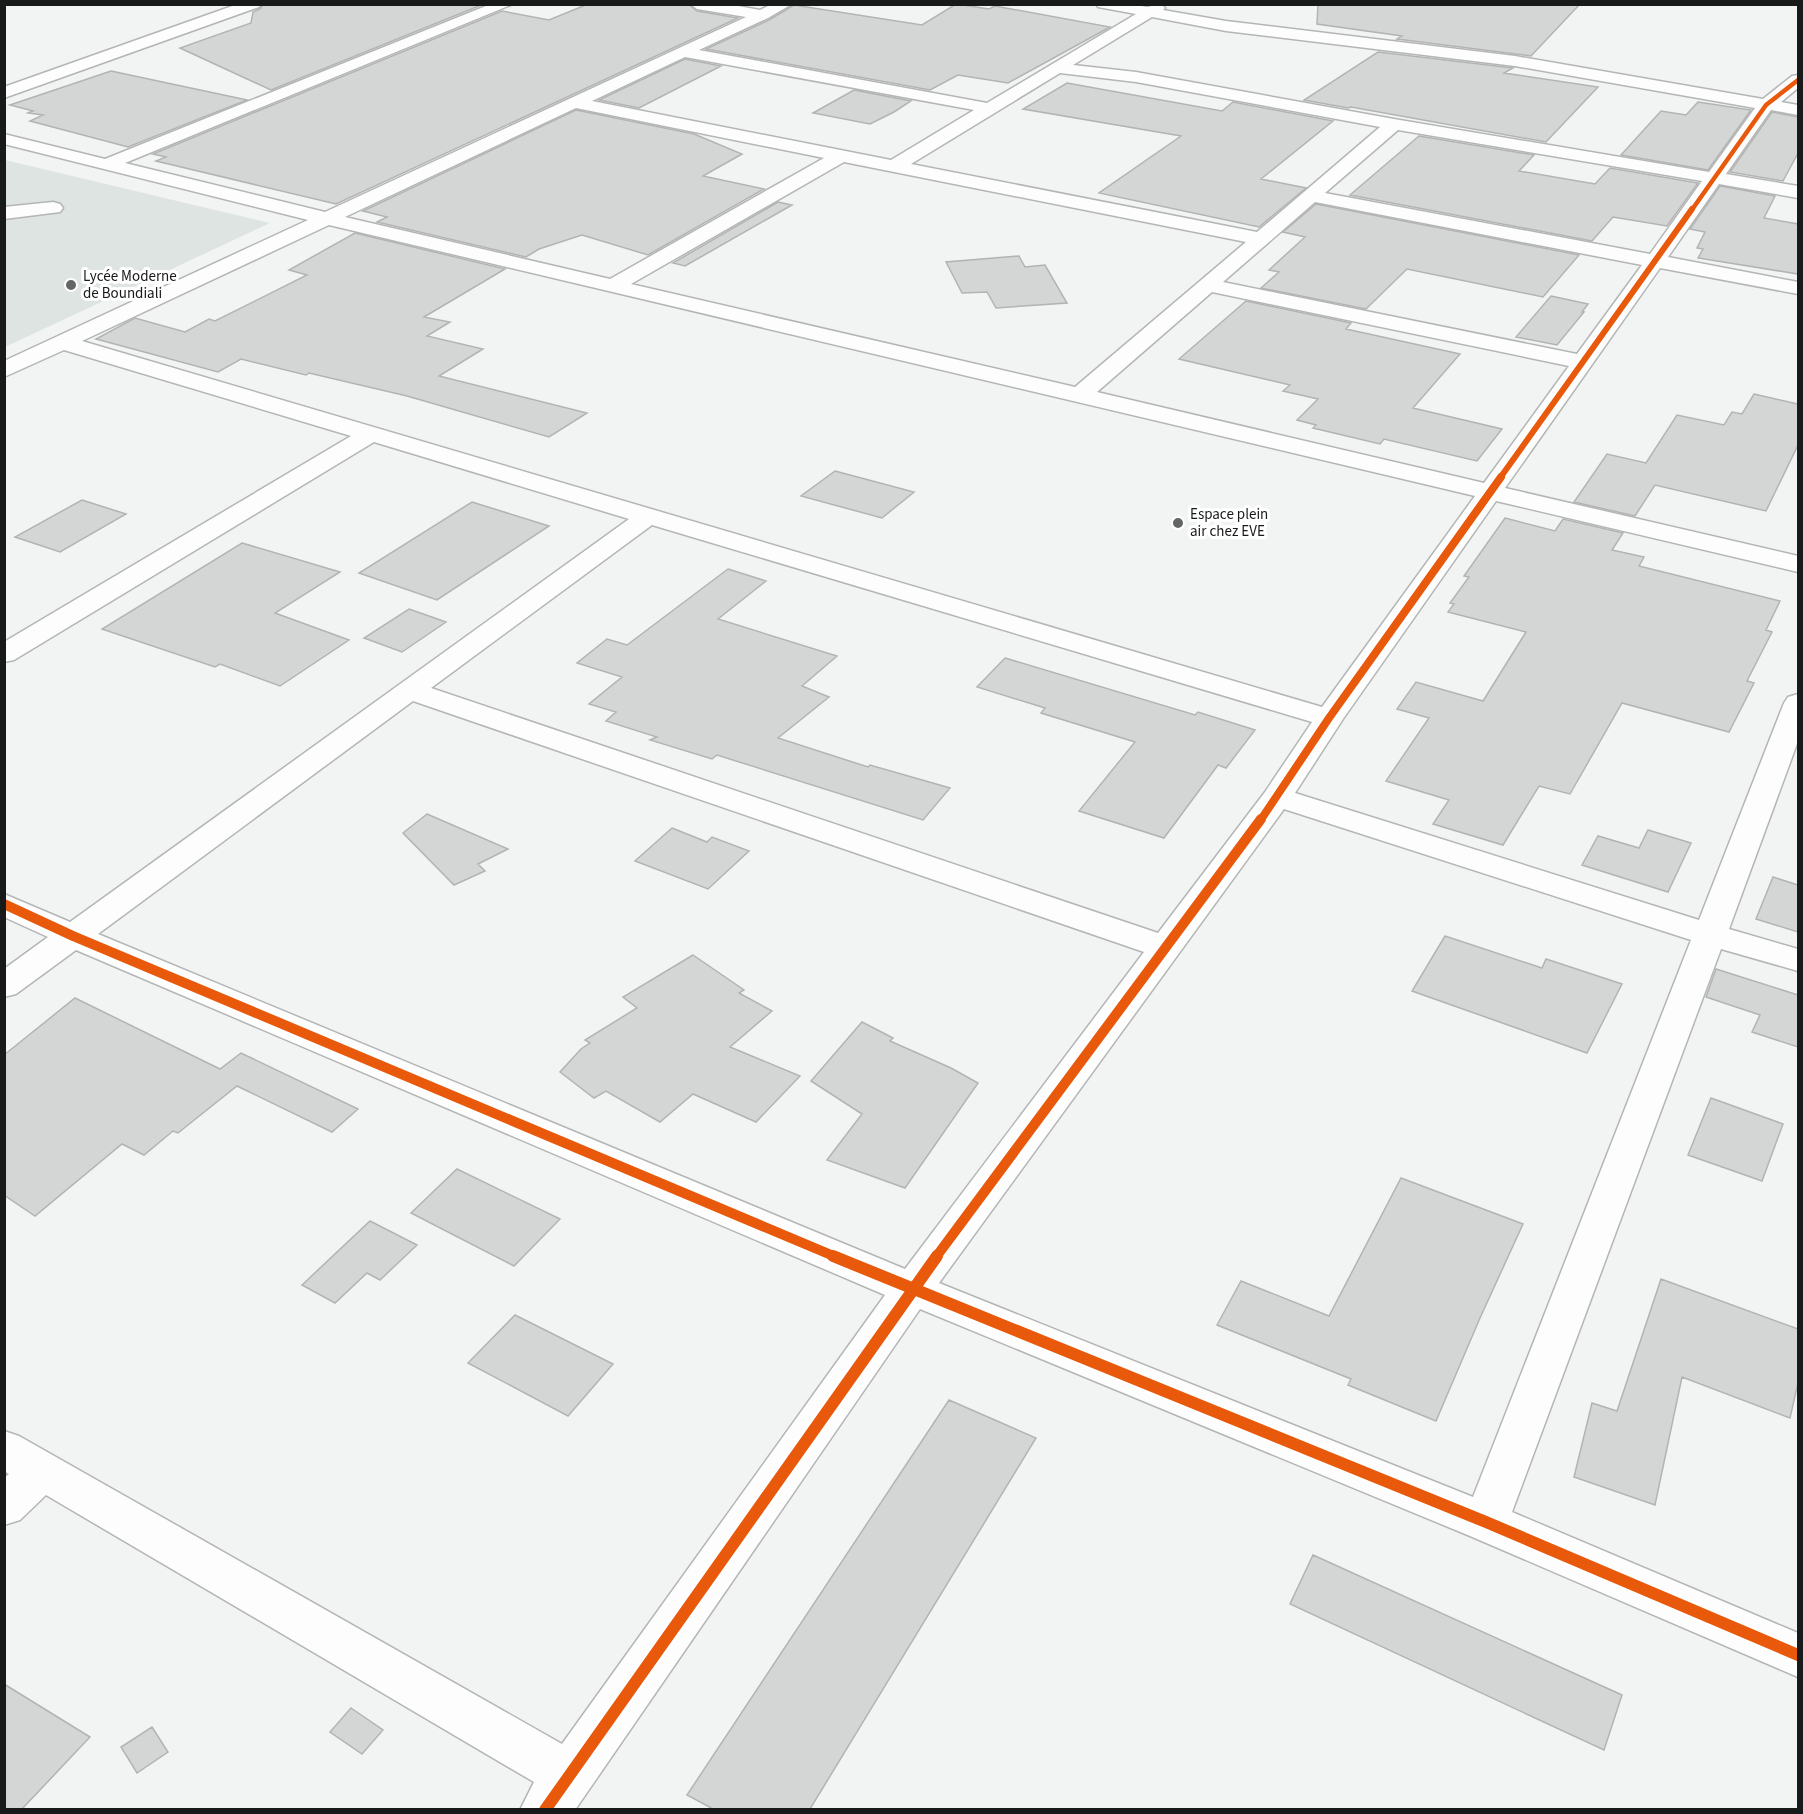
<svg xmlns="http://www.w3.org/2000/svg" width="1803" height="1814" font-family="'Source Sans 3',sans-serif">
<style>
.built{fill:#dde4e2}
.building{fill:#d4d6d5;stroke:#b2b4b3;stroke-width:1.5}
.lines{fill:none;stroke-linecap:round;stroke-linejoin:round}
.minor-casing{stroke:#b4b5b5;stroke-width:3}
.minor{fill:#fdfdfd;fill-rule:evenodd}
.cycleway-far4-casing{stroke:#fff;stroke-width:7}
.cycleway-far3-casing{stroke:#fff;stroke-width:8}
.cycleway-far2-casing{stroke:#fff;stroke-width:10}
.cycleway-far1-casing{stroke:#fff;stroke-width:14}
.cycleway-casing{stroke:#fff;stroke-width:16}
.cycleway-far4{stroke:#e8590c;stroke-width:4.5}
.cycleway-far3{stroke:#e8590c;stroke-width:6}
.cycleway-far2{stroke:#e8590c;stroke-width:8}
.cycleway-far1{stroke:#e8590c;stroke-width:10}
.cycleway{stroke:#e8590c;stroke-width:12}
.poi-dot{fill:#646665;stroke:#fff;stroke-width:2}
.labels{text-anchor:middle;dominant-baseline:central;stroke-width:6;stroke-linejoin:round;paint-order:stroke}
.far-poi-label{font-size:15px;fill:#181919;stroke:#fff;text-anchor:start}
</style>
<rect width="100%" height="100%" fill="#f2f4f3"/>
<!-- built -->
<path class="built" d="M5,160L270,223L5,347Z"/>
<!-- building -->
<path class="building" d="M263,4H469L479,6L271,90L180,48L251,23L253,12L260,9Z
M588,4H688L697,11L738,18L336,204L156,161L166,157L153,154L502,11L549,20Z
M956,4L989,9L995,6L1110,27L1008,83L958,75L930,90L706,49L769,20L794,5L922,25Z
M1318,4H1580L1531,56L1397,39L1402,36L1317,24Z
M1378,52L1513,68L1504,73L1598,87L1546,142L1351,107L1348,108L1304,100Z
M685,59L721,66L639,108L599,100Z
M111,71L247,100L128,147L30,121L43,115L28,113L33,111L10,105Z
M1067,83L1222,111L1233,102L1333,121L1261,179L1306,188L1259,227L1099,193L1181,136L1023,109Z
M854,90L911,101L894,112L870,124L813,113Z
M1698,102L1751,110L1708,170L1621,155L1661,111L1686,115Z
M576,110L694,134L742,154L703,176L764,189L648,255L582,235L539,249L526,257L377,222L387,217L363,211Z
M1772,112L1798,117V153L1783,181L1730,172Z
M1419,136L1534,155L1519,171L1595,184L1610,168L1698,183L1667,226L1613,217L1592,241L1350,195Z
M1720,186L1775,196L1764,218L1798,224V274L1698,258L1703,249L1697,248L1705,232L1690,229Z
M778,202L792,205L685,266L673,263Z
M1316,204L1579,255L1543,297L1407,269L1366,309L1261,288L1279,272L1269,270L1305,237L1283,232Z
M355,233L505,269L424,317L450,322L427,336L483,349L439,376L587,413L549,437L407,396L309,373L306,375L241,359L218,372L96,339L135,318L185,332L209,319L215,321L307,275L289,270Z
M1019,256L1025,267L1045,265L1067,303L996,308L987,292L962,293L946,262Z
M1551,296L1588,304L1582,312H1584L1557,345L1516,337Z
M1246,301L1351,323L1346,329L1460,354L1413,408L1502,429L1477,461L1384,439L1380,444L1313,428L1316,425L1297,420L1318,399L1283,391L1290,385L1179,359Z
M1754,394L1798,404V445L1766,511L1655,485L1635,516L1574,502L1607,454L1646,463L1677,415L1724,425L1732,412L1742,414Z
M835,471L914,492L882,518L801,496Z
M82,500L126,514L60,552L15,537Z
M472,502L549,526L437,600L359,573Z
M1505,518L1555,531L1563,519L1623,533L1612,550L1644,557L1639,566L1780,601L1766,630L1772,632L1747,681L1754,683L1729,732L1622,703L1570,794L1539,786L1503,845L1433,824L1449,800L1386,781L1429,718L1397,709L1416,682L1483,701L1526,632L1448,612L1454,604L1450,603L1469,577L1464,576Z
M242,543L340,572L275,613L349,640L280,686L220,664L215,667L102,629Z
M728,569L766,581L718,619L837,656L802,686L829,697L778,738L868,767L870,765L950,788L923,820L717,755L712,759L650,740L657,737L606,721L616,712L589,704L622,677L577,663L607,639L627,645Z
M409,609L446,622L402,652L364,638Z
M1005,658L1195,715L1198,712L1255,730L1226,768L1218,765L1164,838L1079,811L1135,742L1041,713L1045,708L977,687Z
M427,814L508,849L478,864L485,871L454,885L403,833Z
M672,828L707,842L712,837L749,851L708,889L635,861Z
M1648,830L1691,843L1668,892L1582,865L1598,836L1639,848Z
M1773,877L1798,885V932L1756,919Z
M1445,936L1542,968L1546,959L1622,984L1587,1053L1412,991Z
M693,955L744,990L739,993L772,1011L730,1047L800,1076L756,1122L693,1094L660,1122L606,1091L594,1098L560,1072L581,1049L590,1043L585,1040L637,1008L623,997Z
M1716,969L1798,995V1047L1752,1032L1760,1015L1706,997Z
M75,998L220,1069L241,1053L358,1109L332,1132L237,1086L178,1133L173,1131L144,1155L122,1144L35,1216L4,1195V1055Z
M862,1022L893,1038L890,1041L951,1068L978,1083L905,1188L827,1160L862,1114L811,1081Z
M1711,1098L1783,1124L1762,1181L1688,1155Z
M457,1169L560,1219L514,1266L411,1213Z
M1401,1178L1523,1224L1480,1318L1436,1421L1348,1385L1351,1379L1217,1325L1241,1281L1329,1316Z
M370,1221L417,1245L380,1280L367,1273L335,1303L302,1285Z
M1661,1279L1798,1329V1383L1790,1418L1682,1377L1655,1505L1574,1477L1592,1403L1617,1411Z
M515,1315L613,1364L568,1416L468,1363Z
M949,1400L1036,1438L810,1809H713L687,1795Z
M1313,1555L1622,1695L1604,1750L1290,1604Z
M4,1684L90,1737L22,1809H4Z
M351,1708L383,1730L362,1754L330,1732Z
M152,1727L168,1752L137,1773L121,1747Z"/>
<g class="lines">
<defs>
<path id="minor" d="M238,4H261L259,7L4,98V87Z
M491,4H513L125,163L325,212L746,17L697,9L690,4H727L760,10L772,4H792L768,18L699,50L987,103L1136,14L1098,7L1096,4H1131L1147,7L1161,4L1165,8L1163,10L1226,21L1515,56L1763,99L1792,76L1798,75V88L1781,102L1798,105V115L1771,110L1726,174L1798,186V198L1719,184L1668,257L1798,282V294L1660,268L1505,488L1798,556V572L1496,501L1343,719L1295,793L1699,920L1784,703L1788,697L1798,694V741L1729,929L1798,949V971L1721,949L1512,1512L1798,1633V1677L1470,1536L920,1309L575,1810H520L534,1782L46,1495L20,1520L4,1525V1478L9,1474L4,1471V1431L19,1436L562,1744L885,1295L76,950L16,994L4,997V969L48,937L4,917V894L70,922L629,519L374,442L14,660L4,662V642L351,436L64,350L4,377V361L308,220L4,144V134L105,159ZM1152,17L1226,31L1515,66L1755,108L1709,172L1394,119L1136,72L1073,65ZM685,57L974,110L891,160L592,101ZM1060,73L1136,82L1380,127L1257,232L911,164ZM576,108L824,158L610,279L345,217ZM1398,130L1702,181L1650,254L1325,193ZM844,162L1246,242L1075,387L631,284ZM1315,202L1642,265L1577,354L1223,282ZM329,225L1475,496L1322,707L82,341ZM1212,292L1569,366L1484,483L1097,392ZM652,525L1312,722L1265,792L1158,933L431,688ZM413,701L1144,952L905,1269L98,934ZM1284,809L1691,940L1473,1497L939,1283Z
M53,202L60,204L63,208L60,212L4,219V207Z"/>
</defs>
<!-- minor casing -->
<use href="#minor" class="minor-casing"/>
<!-- minor -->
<use href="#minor" class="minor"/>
<defs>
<path id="cycleway-far4" d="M1691,211L1766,105L1798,80"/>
<path id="cycleway-far3" d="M1500,478L1692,209"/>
<path id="cycleway-far2" d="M1260,821L1329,718L1501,477"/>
<path id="cycleway-far1" d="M4,904L73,936L836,1257
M936,1257L1261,819"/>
<path id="cycleway" d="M833,1256L1486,1522L1798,1655
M545,1810L937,1256"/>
</defs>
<!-- cycleway-far4 casing -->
<use href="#cycleway-far4" class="cycleway-far4-casing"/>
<!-- cycleway-far3 casing -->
<use href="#cycleway-far3" class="cycleway-far3-casing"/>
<!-- cycleway-far2 casing -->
<use href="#cycleway-far2" class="cycleway-far2-casing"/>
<!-- cycleway-far1 casing -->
<use href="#cycleway-far1" class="cycleway-far1-casing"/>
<!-- cycleway casing -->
<use href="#cycleway" class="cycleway-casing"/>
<!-- cycleway-far4 -->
<use href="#cycleway-far4" class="cycleway-far4"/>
<!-- cycleway-far3 -->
<use href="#cycleway-far3" class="cycleway-far3"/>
<!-- cycleway-far2 -->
<use href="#cycleway-far2" class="cycleway-far2"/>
<!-- cycleway-far1 -->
<use href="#cycleway-far1" class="cycleway-far1"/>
<!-- cycleway -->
<use href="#cycleway" class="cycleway"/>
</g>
<!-- markers -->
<g class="poi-dot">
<circle cx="71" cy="285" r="6"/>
<circle cx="1178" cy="523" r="6"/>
</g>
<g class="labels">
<!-- far-poi labels -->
<g class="far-poi-label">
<text x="83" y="276">Lycée Moderne<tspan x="83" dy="17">de Boundiali</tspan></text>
<text x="1190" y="514">Espace plein<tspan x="1190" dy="17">air chez EVE</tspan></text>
</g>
</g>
<!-- border -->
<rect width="1803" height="1814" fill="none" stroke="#181919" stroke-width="12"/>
</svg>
